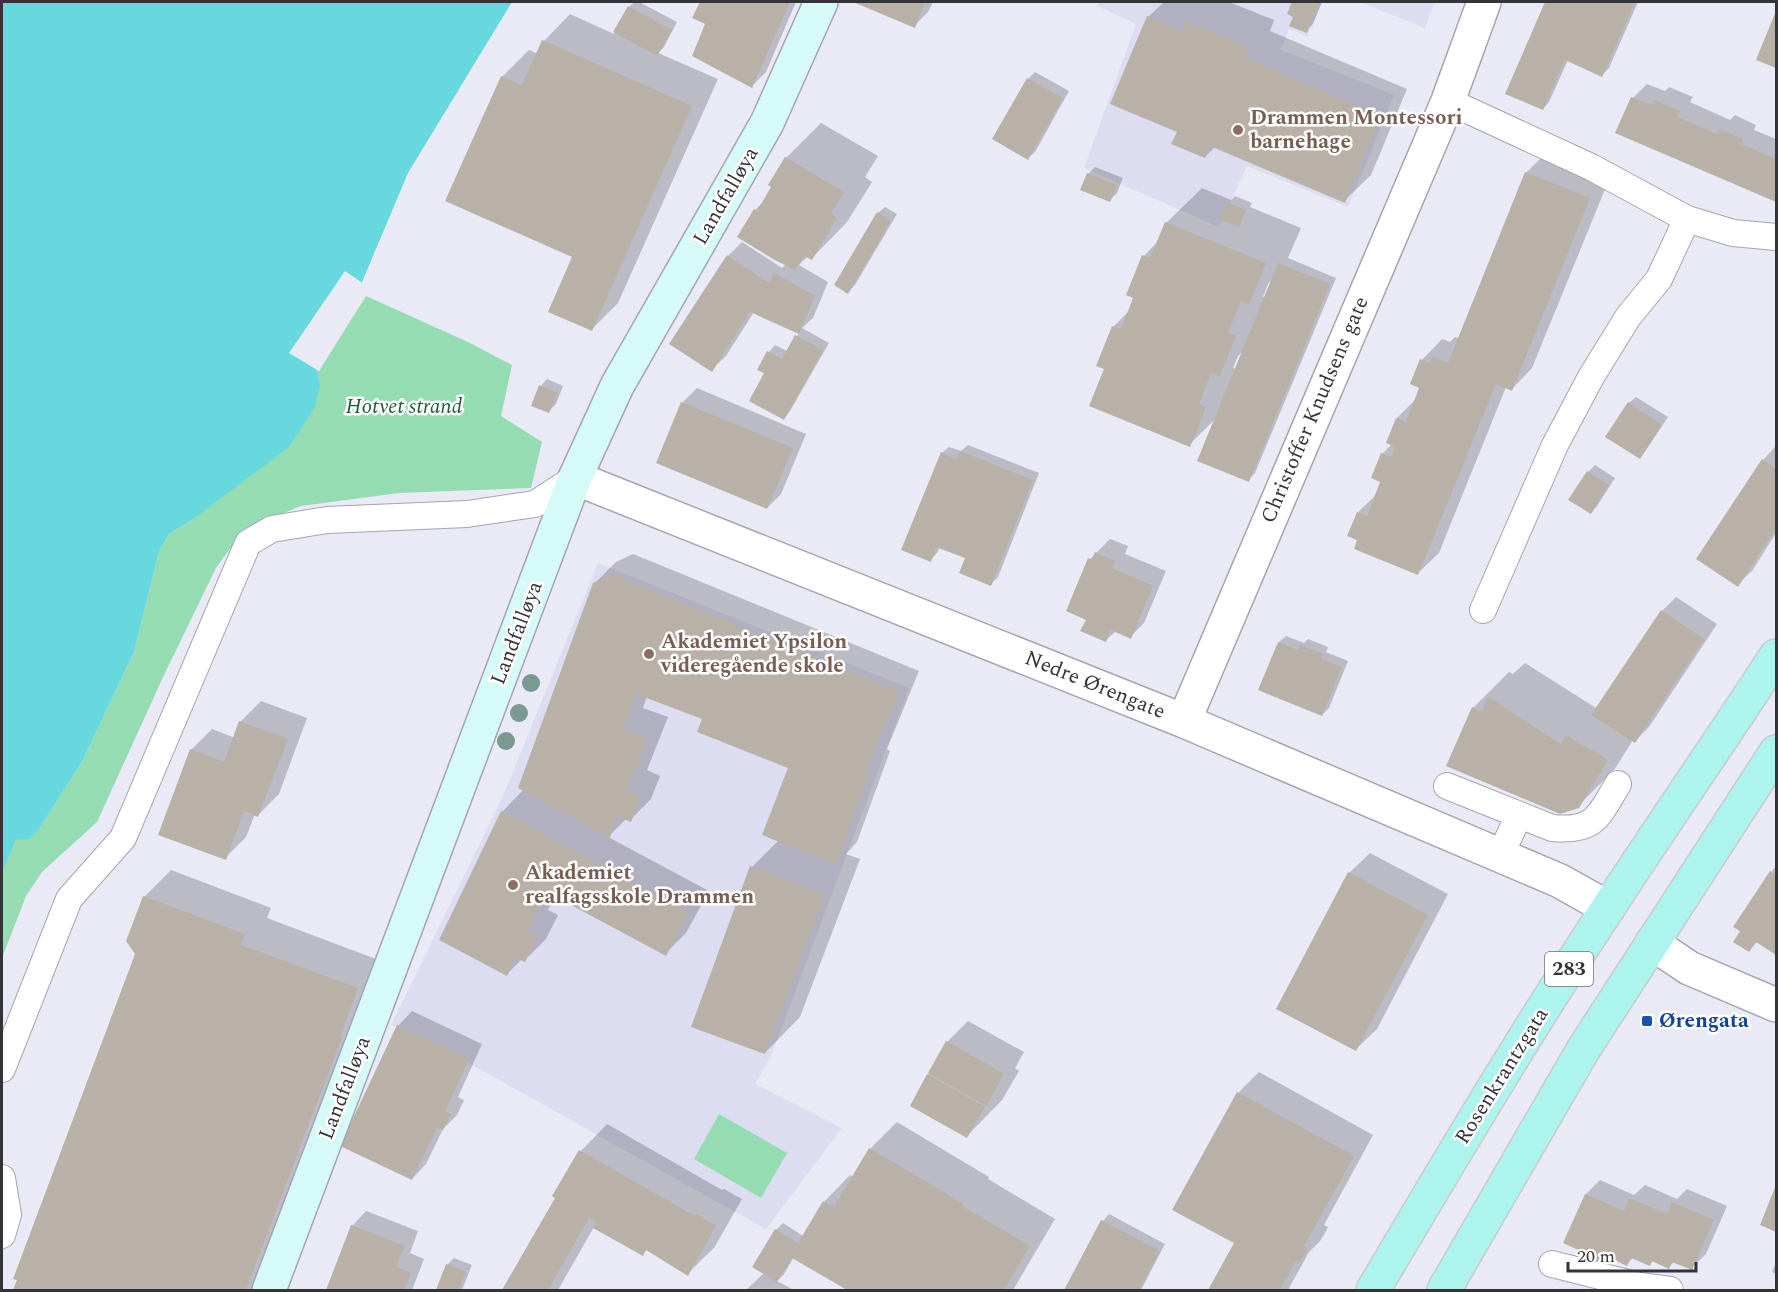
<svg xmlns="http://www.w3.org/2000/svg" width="1778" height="1292" font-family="Spectral,serif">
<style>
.built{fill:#dcddf1}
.green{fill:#95dcb3}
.water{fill:#68d8df}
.pier{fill:#e9eaf6}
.shadow{fill:#0003;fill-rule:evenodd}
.building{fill:#b9b1a7}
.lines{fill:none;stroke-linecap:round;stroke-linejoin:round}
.service-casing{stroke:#a4a5b0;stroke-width:28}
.minor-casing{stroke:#a4a5b0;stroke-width:36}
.secondary-casing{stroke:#a4a5b0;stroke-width:36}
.primary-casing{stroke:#cacacb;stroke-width:36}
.service{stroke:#fff;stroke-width:26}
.minor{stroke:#fff;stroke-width:33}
.secondary{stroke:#d6faf7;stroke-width:33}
.primary{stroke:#adf4ef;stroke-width:33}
.tree{fill:#799a90}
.education-dot{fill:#8d6e63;stroke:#fff;stroke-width:2}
.transit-dot{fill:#1a4fb4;stroke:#fff;stroke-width:2}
.labels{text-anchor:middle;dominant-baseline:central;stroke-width:5;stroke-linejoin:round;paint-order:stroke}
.shield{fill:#fff;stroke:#707074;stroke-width:1.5}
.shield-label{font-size:20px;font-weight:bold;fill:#333338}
.education-label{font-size:21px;font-weight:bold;fill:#785e54;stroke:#fff;text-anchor:start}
.street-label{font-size:21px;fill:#333338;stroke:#fff}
.park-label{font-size:21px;font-style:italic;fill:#1e593c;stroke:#fff}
.transit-label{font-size:21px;font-weight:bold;fill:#164399;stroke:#fff;text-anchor:start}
</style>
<rect width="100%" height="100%" fill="#e9eaf6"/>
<!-- built -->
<path class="built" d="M1100,2H1322L1307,36L1289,29L1281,50L1394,95L1348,207L1247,166L1219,227L1084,168L1136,24L1097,6Z
M1360,2H1435L1425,28Z
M598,563L909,688L771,1056L755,1084L842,1128L766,1229L465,1061L391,1025L503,796Z"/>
<!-- green -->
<path class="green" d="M366,296L468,342L512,365L501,416L542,442L531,488L399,493L301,506L244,529L216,568L164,675L97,822L42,872L26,896L2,958V873L16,839L39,829L82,762L134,652L159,552L169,534L193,519L320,384L317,370L319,371Z
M719,1114L787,1153L761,1198L694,1159Z"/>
<!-- water -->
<path class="water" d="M2,2H512L408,173L362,282L317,370L320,384L315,407L289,447L193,519L169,534L159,552L134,652L82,762L39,829L29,839L16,840L2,873Z"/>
<!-- pier -->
<path class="pier" d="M345,271L364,284L327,357L319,371L289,353Z"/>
<!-- shadow -->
<path class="shadow" d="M634,2H639L677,22L664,47L658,53L718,79L618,303L591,330L574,257L447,200L502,77L529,50L538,54L544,41L570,14L614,34L629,7Z
M701,2H796L766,72L752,86L707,23L694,17Z
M856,2H933L928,12L914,26Z
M1164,2H1201L1205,3L1206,2H1229L1274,20L1270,31L1407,89L1371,175L1344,201L1215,147L1205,157L1179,131L1148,17Z
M1294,2H1322L1313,24L1306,31L1295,16L1289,13Z
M1546,2H1638L1609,68L1602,75L1568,60L1549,102L1543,109L1507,93Z
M1776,15V67L1758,59Z
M1035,72L1069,91L1035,152L1028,158V79Z
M1647,84L1665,91L1669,87L1693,97L1690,102L1730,120L1735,115L1756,125L1754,130L1776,139V200L1617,133L1633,98Z
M821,123L878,156L865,177L872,182L847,222L812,258L808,256L799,265L828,282L813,318L802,328L829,343L790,411L784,418L766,373L769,352L775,345L787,351L800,332L754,312L726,356L711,370L728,256L742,242L782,268L786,264L739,236L755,210L766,199L786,158Z
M1547,152L1610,177L1532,368L1512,389L1506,387L1439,553L1418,573L1349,536L1358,512L1378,493L1382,481V454L1392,444L1388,442L1397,418L1416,399L1421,387L1422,360L1442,339L1450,342L1455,337L1459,338L1526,173Z
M1095,167L1123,178L1117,193L1110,200L1088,174Z
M1202,188L1231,200L1235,196L1252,203L1250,207L1301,228L1288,258L1336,278L1255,473L1248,480L1216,418L1189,445L1106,368L1113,327L1130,310L1144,256L1159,240L1166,223ZM1274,278L1266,298L1263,297L1268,284ZM1244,350L1236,369L1233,368L1238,356Z
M885,207L897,214L855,285L848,292L878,213Z
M547,379L563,386L556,404L549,411L541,386Z
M697,388L806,434L781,494L767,508L658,462L683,402Z
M1636,397L1668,417L1646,450L1640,457L1629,403Z
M968,445L1039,473L998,577L991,584L967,558L940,547L937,553L930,560L942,453L949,447L961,451Z
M1776,446V533L1752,571L1737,585L1763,460Z
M1595,465L1615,478L1597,506L1591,513L1588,472Z
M1110,539L1128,546L1125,554L1166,571L1144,623L1130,637L1116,631L1106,640L1088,619L1090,559Z
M633,554L919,671L887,749L890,751L857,842L846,854L860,859L800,1017L765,1053L752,867L779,840L790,768L704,718L647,696L643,708L668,717L647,770L660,776L651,799L630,820L627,818L608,837L709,891L686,933L665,954L555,895L548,910L558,915L546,939L525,960L522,959L507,974L441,939L502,812L524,789L594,584L616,562Z
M1676,597L1717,624L1649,727L1635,741L1633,740L1614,770L1578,806L1473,708L1509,672L1513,674L1525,663L1596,708L1602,702L1662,611Z
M1286,636L1304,643L1308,639L1328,647L1326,652L1348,661L1329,708L1322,715L1260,690L1279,642Z
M261,701L307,718L279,794L258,815L255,814L246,837L225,858L191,750L212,729L235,738L240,722Z
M1370,853L1448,894L1377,1029L1356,1049L1349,873Z
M1776,866V953L1758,941L1749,950L1742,931L1735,926L1771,872Z
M171,870L271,908L267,918L384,962L261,1290H15L137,954L144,897Z
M412,1011L482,1044L458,1097L464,1100L457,1115L443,1129L426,1164L412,1179L398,1026Z
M968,1021L1024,1052L1015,1068L1019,1071L1002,1100L967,1136L928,1075L947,1042Z
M1259,1072L1373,1135L1324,1225L1328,1227L1325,1233L1320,1241L1309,1252L1288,1290H1210L1236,1243L1238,1093Z
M897,1122L989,1177L988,1179L1055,1219L1013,1290H849L794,1257L784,1274L777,1281L794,1290H746L764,1273L776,1230L783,1223L803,1236L824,1202L850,1175L854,1177L870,1149Z
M607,1124L722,1190L724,1189L742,1199L714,1248L687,1274L647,1249L642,1254L594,1227L558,1290H504L557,1198L581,1151Z
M1600,1180L1634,1195L1645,1185L1677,1199L1687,1189L1727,1206L1706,1254L1691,1268L1675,1261L1669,1267L1653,1261L1649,1265L1633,1258L1627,1264L1612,1258L1602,1268L1587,1252L1565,1243L1586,1194Z
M1776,1189V1230L1761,1224Z
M366,1211L418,1231L410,1253L424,1259L412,1290H327L352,1226Z
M1109,1214L1165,1244L1141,1290H1066L1103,1221Z
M454,1258L472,1265L462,1290H437L447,1265Z
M1776,1262V1274L1772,1272Z"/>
<!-- building -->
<path class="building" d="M700,2H790L752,88L692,56L705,24L692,18Z
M853,2H925L915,28Z
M1292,2L1319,3L1307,33L1289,26L1293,17L1287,14Z
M1545,2H1635L1602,77L1565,60L1543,110L1505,94Z
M628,6L672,30L657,56L613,32Z
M1776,11V68L1756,60Z
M1147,16L1181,31L1185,21L1248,47L1244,57L1381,116L1345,203L1210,146L1205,158L1171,144L1177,132L1110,104Z
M542,40L692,106L592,331L548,312L572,257L445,201L501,76L522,85Z
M1027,78L1063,98L1028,160L992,139Z
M1631,97L1652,105L1654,100L1680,111L1677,117L1717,134L1719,129L1743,139L1741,144L1776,159V202L1615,133Z
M785,157L844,192L831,213L837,218L812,260L804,256L795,270L773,259L737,237L754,209L757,211L771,187L768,185Z
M1525,172L1590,198L1512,391L1496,384L1418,575L1354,549L1357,540L1347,536L1357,512L1367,516L1380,482L1371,478L1381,453L1391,457L1396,447L1386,443L1396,418L1406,422L1419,388L1410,384L1420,359L1430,363L1433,357L1448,363Z
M1087,173L1117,185L1110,202L1080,190Z
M1227,202L1246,210L1239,227L1219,219Z
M877,212L891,221L848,294L834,285Z
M1165,222L1266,263L1249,305L1241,301L1228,333L1236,336L1220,376L1211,373L1199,404L1206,407L1190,447L1089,406L1104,369L1096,366L1112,326L1121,329L1133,298L1126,295L1142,255L1150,258Z
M727,255L769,283L774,273L815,296L799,334L750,312L712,372L669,344Z
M1278,263L1330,284L1249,482L1197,461Z
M795,335L823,350L784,420L749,401L764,373L757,370L767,351L782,359Z
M539,385L558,393L549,413L531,406Z
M681,402L793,448L767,509L656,463Z
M1628,402L1662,425L1640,459L1605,437Z
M960,451L1033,480L991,586L959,573L965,558L936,547L931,562L901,550L941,452L956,459Z
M1762,459L1776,469V528L1738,587L1696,559Z
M1587,471L1609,485L1591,514L1568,500Z
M1095,552L1115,561L1112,568L1153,586L1131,639L1111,630L1106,642L1080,631L1086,620L1066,611L1088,558L1092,560Z
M612,574L899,692L867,770L870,771L836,865L762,835L788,768L697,732L702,719L636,694L623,729L648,738L627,791L641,797L631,822L617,816L610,838L518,788L593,583Z
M1661,610L1704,639L1635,743L1591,715Z
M1278,642L1298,650L1300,645L1323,654L1321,659L1342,667L1322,716L1258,690Z
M1488,697L1561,744L1566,735L1608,760L1579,808L1560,814L1446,766L1472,707L1482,712Z
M239,721L288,739L258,817L244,811L226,860L158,835L190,749L224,762Z
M501,811L689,912L666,956L547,892L528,931L538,936L525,962L516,958L507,976L439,940Z
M750,866L825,894L765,1054L691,1027Z
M1770,871L1776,875V955L1756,942L1749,952L1733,942L1740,931L1733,927Z
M1348,872L1428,915L1356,1051L1276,1009Z
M143,896L245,934L241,945L358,988L340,1037H342L246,1290H13L17,1280L13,1279L135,954L126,941Z
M397,1025L469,1059L445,1111L451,1114L443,1130L437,1128L412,1180L340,1146Z
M946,1041L1004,1074L986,1106L928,1073Z
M927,1074L985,1107L967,1138L910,1106Z
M1237,1092L1354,1156L1304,1246L1308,1248L1304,1255L1300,1263L1296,1261L1280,1290H1208L1234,1243L1172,1210Z
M869,1148L964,1204L962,1206L1030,1246L1004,1290H847L792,1258L777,1282L752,1267L775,1229L798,1243L823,1201L834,1207Z
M579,1150L695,1216L696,1214L716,1226L688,1276L646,1250L643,1256L593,1228L596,1222L589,1218L548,1290H502L555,1198L552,1196Z
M1776,1185V1232L1760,1225Z
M1585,1194L1624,1211L1629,1198L1667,1214L1672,1202L1714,1220L1692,1270L1672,1262L1669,1269L1652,1261L1650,1266L1631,1258L1627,1266L1608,1257L1603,1269L1581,1260L1585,1253L1563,1243Z
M1101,1220L1160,1251L1139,1290H1064Z
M351,1225L405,1246L396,1267L411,1273L404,1290H326Z
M446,1264L466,1272L459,1290H436Z"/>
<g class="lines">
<defs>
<path id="service" d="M1448,101L1591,167L1687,219L1733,233L1776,237
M1483,610L1555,445L1591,377L1628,317L1659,279L1687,219
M1447,786L1552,828C1595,832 1598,817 1618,784
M1500,856L1519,815
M2,1069L69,899L123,838L248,543L272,529L327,520L467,514L535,504L575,478
M2,1178L8,1215L2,1235
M1552,1264L1640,1286L1670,1290"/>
<path id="minor" d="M575,478L1184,721L1560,881L1608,908
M1184,721L1448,101L1484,2
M1652,943L1689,968L1776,1005"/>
<path id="secondary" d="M269,1290L575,478L617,386L767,123L821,2"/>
<path id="primary" d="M1373,1290C1449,1162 1525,1033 1608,908C1663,824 1721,740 1776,656
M1444,1290L1583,1050L1776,752"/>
</defs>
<!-- service casing -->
<use href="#service" class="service-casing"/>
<!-- minor casing -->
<use href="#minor" class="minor-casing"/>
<!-- secondary casing -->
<use href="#secondary" class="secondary-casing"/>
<!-- primary casing -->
<use href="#primary" class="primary-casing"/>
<!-- service -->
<use href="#service" class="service"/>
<!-- minor -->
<use href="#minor" class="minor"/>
<!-- secondary -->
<use href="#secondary" class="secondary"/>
<!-- primary -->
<use href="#primary" class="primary"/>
</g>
<!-- trees -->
<g class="tree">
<circle cx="531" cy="683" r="9"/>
<circle cx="519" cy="713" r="9"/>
<circle cx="506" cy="741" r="9"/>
</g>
<!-- markers -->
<g class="education-dot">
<circle cx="1238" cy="130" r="6"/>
<circle cx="649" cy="654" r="6"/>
<circle cx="513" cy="885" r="6"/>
</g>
<rect class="transit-dot" x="1641" y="1015" width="12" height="12" rx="3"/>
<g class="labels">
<!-- shield labels -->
<rect class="shield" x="1545" y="952" width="48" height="34" rx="4.5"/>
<g class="shield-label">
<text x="1569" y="969">283</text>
</g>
<!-- education labels -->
<g class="education-label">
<text x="1250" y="118">Drammen Montessori<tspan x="1250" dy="24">barnehage</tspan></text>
<text x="661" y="642">Akademiet Ypsilon<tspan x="661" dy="24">videregående skole</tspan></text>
<text x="525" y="873">Akademiet<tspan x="525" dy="24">realfagsskole Drammen</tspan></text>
</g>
<!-- street labels -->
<g class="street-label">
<text transform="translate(726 196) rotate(-60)">Landfalløya</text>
<text transform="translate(1315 410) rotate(-67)">Christoffer Knudsens gate</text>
<text transform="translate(517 633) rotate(-69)">Landfalløya</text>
<text transform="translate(1095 685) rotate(22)">Nedre Ørengate</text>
<text transform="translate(1502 1076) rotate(-58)">Rosenkrantzgata</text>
<text transform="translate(345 1088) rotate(-69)">Landfalløya</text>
</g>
<!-- park labels -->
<g class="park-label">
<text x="404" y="407">Hotvet strand</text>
</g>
<!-- transit labels -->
<g class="transit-label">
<text x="1659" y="1021">Ørengata</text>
</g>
</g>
<!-- border -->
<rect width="1778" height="1292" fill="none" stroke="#333338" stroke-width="6"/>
<!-- scale -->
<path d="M1568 1262v9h128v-9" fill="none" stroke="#333338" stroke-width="3"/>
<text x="1577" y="1262" font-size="18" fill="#333338" stroke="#ffffff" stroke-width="4.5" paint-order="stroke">20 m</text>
</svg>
